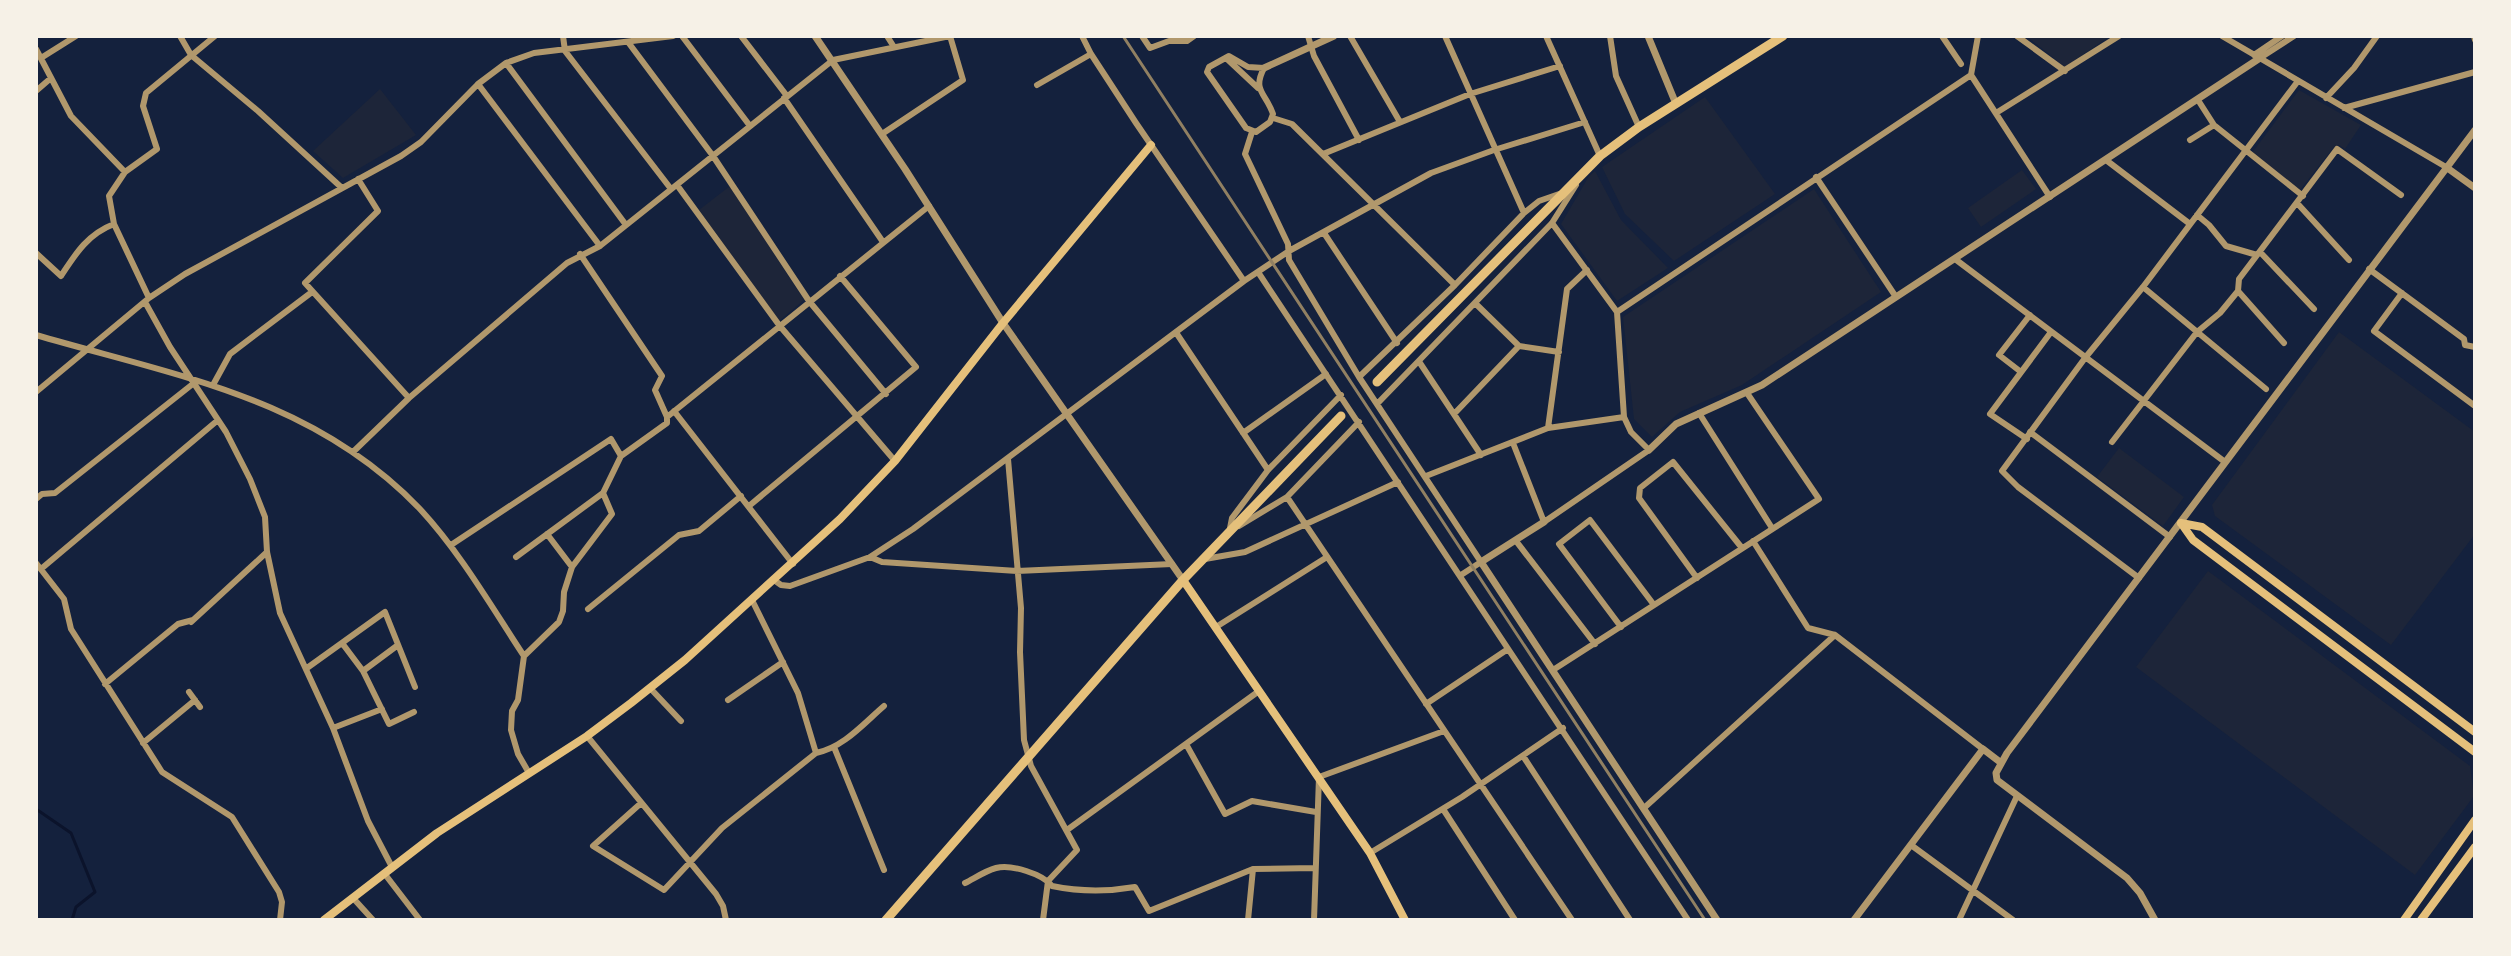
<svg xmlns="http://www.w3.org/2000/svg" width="2511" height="956" font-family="'Roboto Condensed',sans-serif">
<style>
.green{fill:#1d2539}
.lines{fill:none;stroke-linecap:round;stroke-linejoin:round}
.stream{stroke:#0b132b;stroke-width:3}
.minor{stroke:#b1986c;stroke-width:6}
.tertiary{stroke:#b1986c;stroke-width:7}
.secondary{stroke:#e5c07b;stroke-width:8}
.primary{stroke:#e5c07b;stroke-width:9}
.rail{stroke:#918062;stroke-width:3}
</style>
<rect width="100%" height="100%" fill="#14213d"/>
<!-- green -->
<path class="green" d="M2026,36H2110L2065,67Z
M380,89L416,135L343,178L313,151Z
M2299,90L2361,125L2345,149L2339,145L2333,148L2300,190L2252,153Z
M1705,97L1775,194L1674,261L1625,214L1602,167Z
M2022,170L2036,189L1981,227L1968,208Z
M1595,171L1621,220L1668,268L1617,301L1561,224L1589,176Z
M730,186L804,300L779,321L699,210Z
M1814,189L1881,292L1742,385L1680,412L1652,437L1634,419L1623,317Z
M2339,332L2475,432V534L2391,645L2215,516L2212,505Z
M2119,448L2184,497L2163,526L2097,477Z
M2208,571L2470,766L2474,796L2415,875L2136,667Z"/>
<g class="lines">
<!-- stream -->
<path class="stream" d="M36,809L71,833L95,892L76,907L72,920"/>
<!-- minor -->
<path class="minor" d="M180,36L191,55L258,111L342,188
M563,36L565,51L671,189
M682,36L750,126
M741,36L787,96
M887,36L894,47
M1082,36L1091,54L1136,123L1244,281
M1142,36L1150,48L1169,41H1187L1194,36
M1308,36L1314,56L1359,140
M1350,36L1400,122
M1445,36L1524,213
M1546,36L1600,156
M1610,36L1616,76L1639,127
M1942,36L1961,64
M2017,36L2065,71
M2222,36L2446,167
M2474,36L2475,40
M628,42L713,156L809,301L886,394
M36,49L71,116L125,172
M2254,55L2282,36
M1229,56L1248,67L1264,68C1252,91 1266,93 1273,114L1270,122L1256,132L1246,128L1207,72L1209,67Z
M41,58L76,36
M1226,58L1258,88
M2260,58L2294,36
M506,63L626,225
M1971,75L1978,36
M478,84L600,246
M1037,85L1091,54
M36,91L51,78
M784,98L883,242
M2326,98L2354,68L2377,36
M2198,100L2214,125L2303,196
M2344,108L2475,72
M1996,113L2119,36
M1273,118L1292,124L1455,285
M1252,132L1245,154L1288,244L1289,260L1359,377L1481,562L1461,575
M2190,140L2214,125
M1323,154L1470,94L1560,66
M2106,160L2190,224
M1816,177L1896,297
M358,179L378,211L305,283L409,398
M677,185L779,325L895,461
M2297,203L2349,260
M2197,215L2209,225L2226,246L2257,255
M1324,233L1397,343
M2260,252L2314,309
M36,253L61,276C76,253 88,234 114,224
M580,254L662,376L655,390L667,417
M1955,259L2225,462
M2369,269L2464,339L2465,345L2475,347
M1258,272L1688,920
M2143,287L2266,389
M2238,291L2284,343
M2402,293L2374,331L2475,406
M149,298L114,224L109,196L125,172L157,149L143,106L146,93L215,36
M145,302L170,347L226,432L250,479L265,517L267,552L280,613L333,728L368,821L392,867
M1617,312L1971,75L2050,197
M1177,334L1268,470
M36,335C176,376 312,397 419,508C460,552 491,606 524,656
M1519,346L1559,352
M1420,363L1481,455
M2021,372L1999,355L2030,315
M1359,377L1455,285L1524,213L1539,201L1562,193
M213,385L230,354L312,292
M36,392L149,298L185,274L401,156L421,142L478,84L506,63L534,53L673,36
M1377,404L1552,223L1576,185
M674,411L793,564
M1699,413L1772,528
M1454,414L1519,346L1476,304
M1548,428L1567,289L1587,270
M2030,432L2170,537
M1243,433L1326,374
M2027,439L1990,414L2051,332
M2112,442L2197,332L2220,313L2238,291L2239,279L2337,149L2401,195
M1513,443L1544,522L1649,450L1631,432L1624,417L1617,312L1552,223
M353,452L409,398L567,263L600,246L833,60L950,36L963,80L882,134
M1008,459L1021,608L1020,652L1024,740L1031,766L1077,850L1048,881L1043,920
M1426,476L1548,428L1624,417
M1287,497L1572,920
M36,499L42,494L55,493L194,383
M749,506L916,367L840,276
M1239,526L1287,497L1359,422
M1230,528L1232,518L1268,470L1341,395
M547,534L572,567
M1516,541L1595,644
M1753,541L1808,628L1835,635L1983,749
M451,545L611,439L621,456
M516,557L603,493
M870,557L882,562L1017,571L1172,564
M1205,559L1245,552L1398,482
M36,563L64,599L71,629L162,772L232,817L279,892L282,902L280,920
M41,569L218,420
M1697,578L1639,498L1640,488L1673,462L1742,548
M2139,578L2018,487L2002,471L2085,358L2143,287L2298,81
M774,580L781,585L790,586L870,557L913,529L1244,281L1289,251L1431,173L1494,150L1585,122
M752,600L798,693L816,753
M588,609L679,535L699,531L741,496
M191,622L267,552
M1216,627L1327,557
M1621,627L1559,544L1590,520L1654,605
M342,643L363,671L389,724L414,712
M307,668L385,612L415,687
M1553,670L1819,499L1747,393
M363,671L398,645
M105,684L178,624L193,620
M650,688L681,721
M189,692L200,707
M728,700L783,662
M1426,704L1508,649
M333,728L382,709
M587,736L716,894L723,906L726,920
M143,743L195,700
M1186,744L1225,814L1252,801L1316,812
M834,747L884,870
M1523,756L1630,920
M529,773L518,754L511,730L512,711L518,700L524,656L559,622L563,611L564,592L572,567L612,514L603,493L621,456L667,423V417L929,206
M640,804L593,846L664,890L722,828L816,753C844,747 863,724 884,706
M1644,808L1835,635
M1443,809L1515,920
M1067,830L1259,691
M1911,845L2013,920
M1370,853L1462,797L1563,728
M384,873L420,920
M965,883C975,878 985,871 996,868C1011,864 1043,874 1052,886C1081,892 1106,892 1135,887L1149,911L1253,869L1315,868
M353,898L373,920
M1248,920L1253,869
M1314,920L1319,777L1444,731
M1959,920L2017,796"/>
<!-- tertiary -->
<path class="tertiary" d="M815,36L905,169L1003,323L1183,580
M1648,36L1676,104
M1264,68L1334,36
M2446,167L2475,188
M1649,450L1676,424L1762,385L2260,58
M1544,522L1481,562L1717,920
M1854,920L1983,749L2000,762
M2155,920L2140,893L2127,878L1997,780L1996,773L2007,753L2475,130"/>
<!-- secondary -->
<path class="secondary" d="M2181,523L2193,540L2475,752
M2181,523L2202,527L2475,732
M1183,580L1370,853L1405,920
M324,920L437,833L587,736L631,703L685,660L840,519L895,461L1003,323L1151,145
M2404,920L2475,820
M2421,920L2475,847"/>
<!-- primary -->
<path class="primary" d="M1377,382L1600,156L1639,127L1783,36
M886,920L1183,580L1341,416"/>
<!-- rail -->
<path class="rail" d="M1123,36L1705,920"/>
</g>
<!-- border -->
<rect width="2511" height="956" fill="none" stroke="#f6f1e7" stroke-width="76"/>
</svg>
